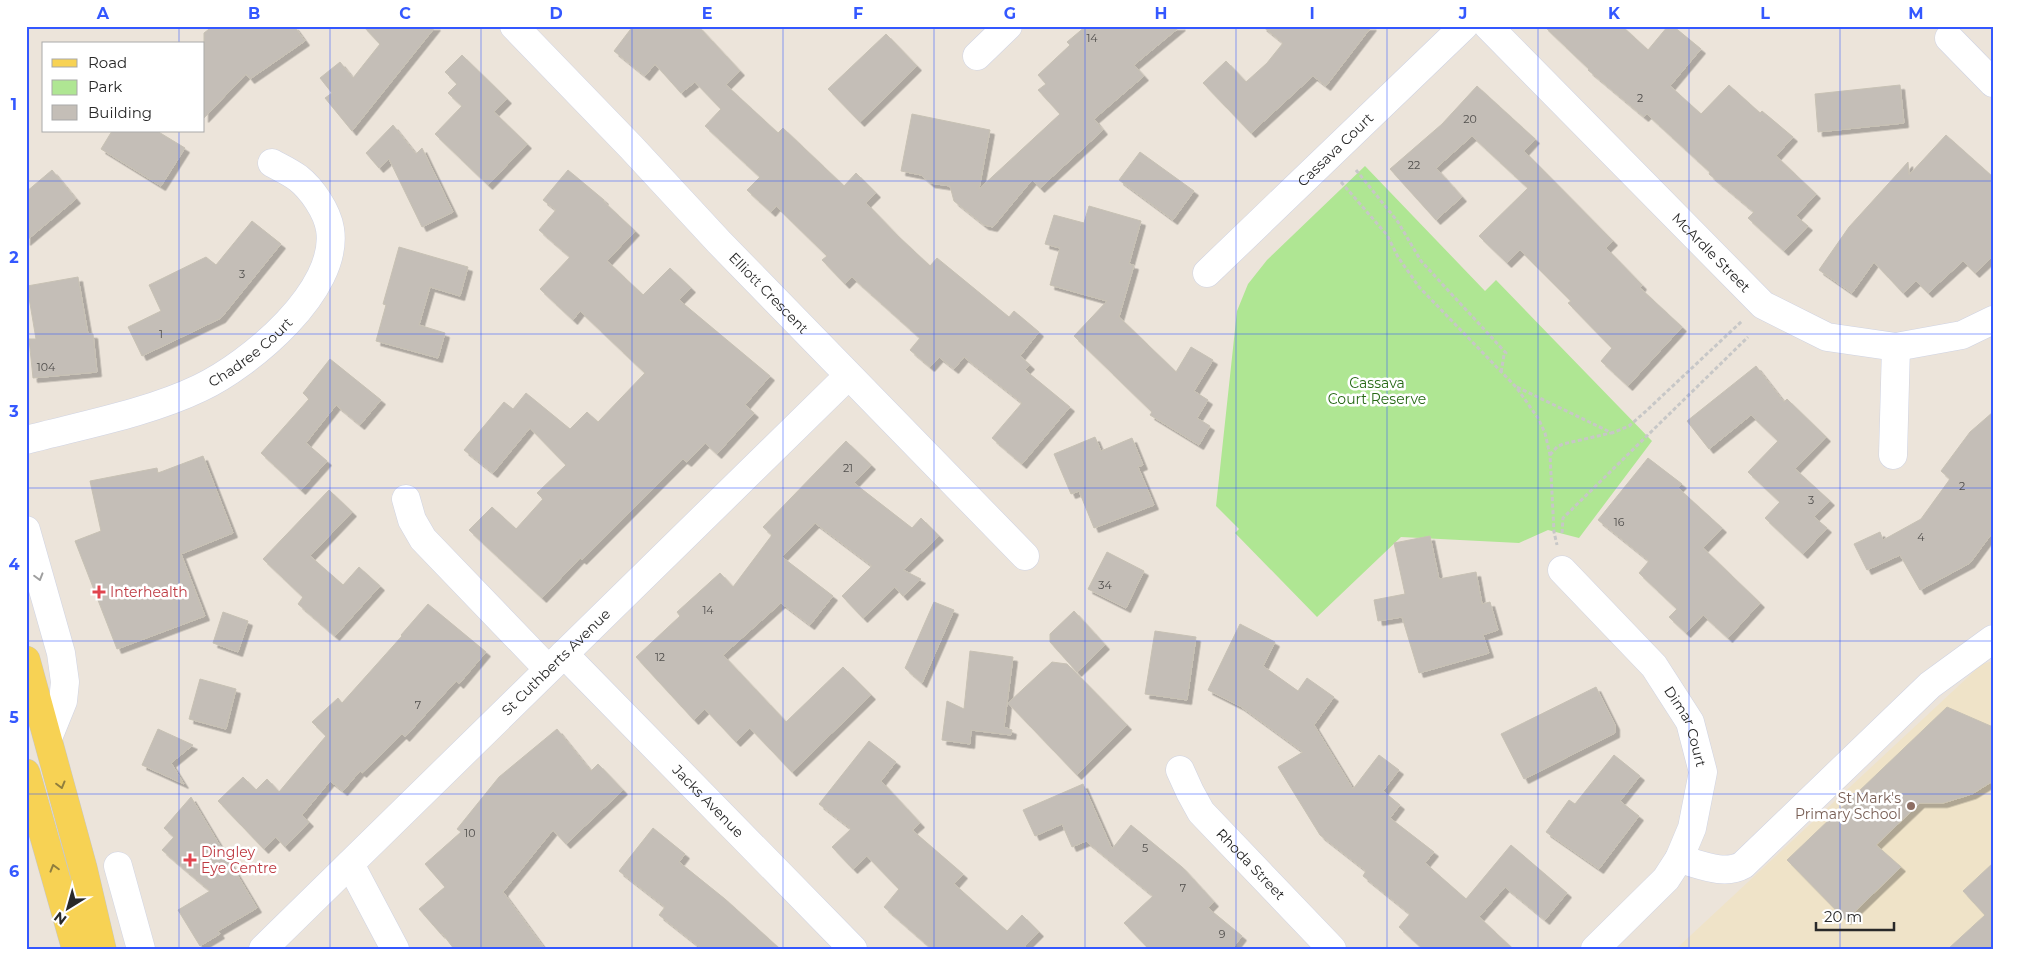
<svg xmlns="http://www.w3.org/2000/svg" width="2019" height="975" font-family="Montserrat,sans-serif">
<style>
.education{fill:#efe3c8}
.green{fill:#afe693}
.building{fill:#c4beb7;stroke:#c7c1b4;filter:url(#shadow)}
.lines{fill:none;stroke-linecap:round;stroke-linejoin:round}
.street-casing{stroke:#cfd3e3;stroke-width:29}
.primary-casing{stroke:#c7c7c7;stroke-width:29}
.path{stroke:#c7c7c7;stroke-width:3;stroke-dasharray:4 2.5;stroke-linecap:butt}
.street{stroke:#fff;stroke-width:28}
.primary{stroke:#f7d254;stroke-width:28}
.oneway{stroke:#9f9f9f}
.oneway2{stroke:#907e3e}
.grid{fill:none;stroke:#3458ff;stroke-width:1;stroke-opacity:0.55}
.health-dot{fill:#e0444e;stroke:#fff;stroke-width:2}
.education-dot{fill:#8d6e63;stroke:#fff;stroke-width:2}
.labels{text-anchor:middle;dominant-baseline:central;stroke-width:5;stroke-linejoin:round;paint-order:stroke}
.number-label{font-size:11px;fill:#504e4c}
.street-label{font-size:14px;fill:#292929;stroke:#fff}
.park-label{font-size:14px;fill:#276916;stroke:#fff}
.health-label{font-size:14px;fill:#be3a42;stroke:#fff;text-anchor:start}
.education-label{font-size:14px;fill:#785e54;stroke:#fff;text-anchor:end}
.neatline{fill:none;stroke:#3458ff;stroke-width:2}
.grid-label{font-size:16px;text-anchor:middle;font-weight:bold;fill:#3458ff}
</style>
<defs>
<filter id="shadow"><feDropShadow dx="4.5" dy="4.5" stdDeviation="0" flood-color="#0004"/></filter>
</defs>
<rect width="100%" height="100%" fill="#ece4da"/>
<!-- education -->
<path class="education" d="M1993,661V949H1676L1982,664Z"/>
<!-- green -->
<path class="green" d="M1365,166L1485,291L1496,280L1652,441L1579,538L1548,530L1519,543L1401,537L1317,617L1235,533L1239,529L1216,506L1237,311L1248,284L1267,260Z"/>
<!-- building -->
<path class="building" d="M213,26H294L305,41L250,79L246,74L204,118V33Z
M363,26H436L352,131L325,98L332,93L320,78L340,62L353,78L380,44Z
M633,26H698L740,71L726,85L778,133L783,128L844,186L856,173L876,193L866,203L898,236L930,266L937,258L1009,317L1014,311L1039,332L1020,356L1030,365L1025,370L1070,407L1022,464L992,438L1022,403L964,357L954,369L939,357L930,367L910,350L920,338L852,277L845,284L822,260L827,256L776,206L771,212L747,190L760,177L705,126L721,109L695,82L681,93L655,64L645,76L614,51Z
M1086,26H1181L1134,65L1144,76L1094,119L1103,130L1040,188L1032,180L993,227L984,225L954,201L950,186L930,183L921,175L901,171L912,114L990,130L979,189L1060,114L1038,90L1046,84L1038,75L1070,45L1067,42Z
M1262,26H1372L1326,86L1313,76L1251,133L1203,83L1226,61L1246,82L1267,63L1283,43Z
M1544,26H1622L1648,50L1668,26H1673L1701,49L1670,86L1701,114L1729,85L1760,113L1762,111L1793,137L1776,156L1816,194L1796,216L1808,226L1784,251L1748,218L1754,212L1709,174L1710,172L1647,114L1644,117L1588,70L1589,69Z
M886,34L917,66L860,122L828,89Z
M462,55L507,99L494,112L527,144L488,185L435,134L462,106L448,93L457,84L445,72Z
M1900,85L1904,123L1818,132L1815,94Z
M1477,86L1535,139L1524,151L1613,241L1606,248L1642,285L1640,288L1682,327L1628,386L1601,361L1612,348L1568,303L1571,301L1520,250L1507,263L1479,236L1528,188L1472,136L1436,168L1462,197L1436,220L1390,169L1442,124Z
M393,125L416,154L422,148L453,212L422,227L389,159L379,168L366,153Z
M112,131H157L185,148L161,186L101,149Z
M1946,135L1993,177V256L1975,273L1963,261L1928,293L1916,281L1903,293L1874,262L1852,293L1819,270L1849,227L1908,162L1909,175Z
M1140,152L1194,191L1173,220L1119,180Z
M52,170L76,199L26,241V192Z
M568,170L604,200L603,201L635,231L607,261L643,295L670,268L691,288L679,300L770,376L745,405L754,413L717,454L705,443L687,462L683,459L582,560L580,558L542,598L469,530L492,507L516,529L543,499L537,493L566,465L530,428L493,473L464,450L504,402L513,409L526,393L570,429L587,412L598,422L645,373L580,311L573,320L540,289L570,257L539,230L556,210L543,200Z
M1089,206L1141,221L1129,264L1134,265L1119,317L1176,372L1191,347L1213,360L1194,391L1208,400L1197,418L1210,426L1199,445L1150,415L1152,412L1074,336L1107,301L1050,285L1060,248L1045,244L1054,215L1084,223Z
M252,221L281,244L221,318L142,356L128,327L161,311L149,285L206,257L216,265Z
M399,247L468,267L460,296L430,287L419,325L445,333L438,358L376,341L386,305L383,304Z
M78,277L88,334H93L97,372L33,378L29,339H36L27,286Z
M330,359L381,400L360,425L336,405L306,443L327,461L301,490L261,453L309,399L303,393Z
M1756,366L1784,402L1787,399L1826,437L1795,469L1830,501L1814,517L1827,528L1803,554L1765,518L1780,502L1748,472L1778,441L1751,415L1709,449L1687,421Z
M1993,412V532L1970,563L1920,590L1900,555L1867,570L1854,544L1880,532L1883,540L1921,519L1950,479L1941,471L1970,432Z
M1095,437L1101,451L1132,438L1143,465L1138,467L1154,505L1094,528L1079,491L1071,494L1054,454Z
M846,441L871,465L854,483L912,528L921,518L939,536L903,570L921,579L903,596L895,587L863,618L842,596L872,566L815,523L782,557L833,596L810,625L781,603L723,655L786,722L843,667L871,695L792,772L750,728L736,742L705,709L694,720L636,657L680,616L677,612L720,573L733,587L772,535L763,527Z
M203,456L233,533L181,554L205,616L117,649L75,541L101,531L90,481L157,468L158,473Z
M1648,458L1682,484L1678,488L1722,528L1703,548L1760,603L1728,638L1703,615L1686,633L1669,617L1677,609L1639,573L1649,561L1598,520Z
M329,490L352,512L310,556L343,585L359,567L380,586L335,636L298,604L303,597L263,559Z
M1430,536L1439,579L1476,572L1482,604L1490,602L1498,630L1483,635L1489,653L1419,673L1402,617L1378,621L1374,600L1405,594L1394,543Z
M1107,552L1144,571L1126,608L1088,589Z
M934,602L954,610L922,683L905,668Z
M428,604L486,652L459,684L456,681L405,737L402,734L362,773L360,771L343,791L330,781L302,815L309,822L285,847L276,837L264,849L218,801L243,777L256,790L267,779L279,792L326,736L312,722L338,698L342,703L402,636L401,635Z
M1074,611L1105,645L1077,672L1050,642V634Z
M223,612L248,621L238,652L213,643Z
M1240,624L1275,642L1263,666L1298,691L1307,678L1334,697L1314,725L1353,789L1379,755L1399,770L1383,791L1400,805L1390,818L1434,852L1425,863L1466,899L1511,845L1567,893L1545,920L1505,887L1479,917L1513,949H1423L1399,927L1410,914L1363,876L1366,871L1320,835L1278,767L1303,752L1240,706L1208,690Z
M1155,631L1196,637L1187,700L1145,694Z
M970,651L1013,657L1004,727L1012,730L1011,735L971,730L970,744L942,740L947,701L964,709Z
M1052,662L1067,664L1127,725L1077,775L1008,703Z
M200,679L236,689L226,729L189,719Z
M1596,687L1615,725V733L1524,779L1501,734Z
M1947,707L1993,727V781L1972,794L1943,803H1920L1876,845L1901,867L1846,920L1787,860Z
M158,729L193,745L171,763L184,784L142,765Z
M557,729L591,771L598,764L623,790L566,844L553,830L503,892L545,949H454L442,933L441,934L419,909L445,887L425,864L461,832L457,829L499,777Z
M869,741L896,762L881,781L920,823L912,830L963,874L954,884L1007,931L1022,915L1039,932L1025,946L1028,949H932L884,907L899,889L867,856L853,869L832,847L851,829L819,804Z
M1614,755L1640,776L1620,801L1639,816L1599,869L1546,832L1569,800L1575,804Z
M1083,784L1112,849L1131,825L1182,867L1214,902L1208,908L1242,936L1232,949H1149L1124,923L1153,896L1086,841L1072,847L1062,824L1035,836L1023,810Z
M191,797L257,908L218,931L220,934L200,946L178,910L210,891L162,850L174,837L164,828Z
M653,828L685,854L679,862L725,899L780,949H702L659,915L665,907L619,871Z
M1993,863V949H1948L1985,915L1963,891Z"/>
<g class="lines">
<defs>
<g id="street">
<path id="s1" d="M514,26L631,147L719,242L1025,556"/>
<path id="s2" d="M1488,26L1763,305L1827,337L1896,347L1962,335L1993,320"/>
<path d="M1949,38L1993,83"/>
<path d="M977,56L1008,26"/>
<path id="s3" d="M1207,273L1464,26"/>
<path id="s4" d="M26,440C83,425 148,413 200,388C249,365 340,290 330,229C327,211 312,189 298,178C290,172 281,168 272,163"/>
<path d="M1893,455L1896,347"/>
<path d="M406,499L412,520L423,539L548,669"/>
<path d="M26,530L61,653L65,682L63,701L48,738"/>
<path id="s5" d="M1562,570L1654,666L1690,722L1703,772L1692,828L1679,859L1666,879L1595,949"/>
<path id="s6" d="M564,654L853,949"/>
<path id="s7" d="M1180,770L1190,792L1201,812L1332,949"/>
<path d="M1679,859C1699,864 1724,876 1743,865L1930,685L1993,639"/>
<path d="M350,864L395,949"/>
<path d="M118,866L141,949"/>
<path id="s8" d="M263,949L848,376"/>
</g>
<path id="primary" d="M26,660L83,868L102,949
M26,773L76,949"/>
</defs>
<!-- street casing -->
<use href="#street" class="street-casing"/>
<!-- primary casing -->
<use href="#primary" class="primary-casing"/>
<!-- path -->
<path class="path" d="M1356,170L1398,222L1421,261L1506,353L1504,355L1501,373
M1341,182L1387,235L1398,257L1419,287L1516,387L1538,418L1545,433L1550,455L1554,532L1557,545
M1517,387L1612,433L1629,426L1645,412L1742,321
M1550,455L1557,447L1563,444L1611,433
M1562,533L1563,518L1748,337"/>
<!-- street -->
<use href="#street" class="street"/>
<!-- primary -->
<use href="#primary" class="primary"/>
</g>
<!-- one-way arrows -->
<defs><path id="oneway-chevron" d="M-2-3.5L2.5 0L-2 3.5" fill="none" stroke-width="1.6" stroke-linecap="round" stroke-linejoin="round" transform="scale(1.25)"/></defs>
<use class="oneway" href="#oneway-chevron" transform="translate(39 577) rotate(74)"/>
<g class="oneway2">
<use href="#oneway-chevron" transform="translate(61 785) rotate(75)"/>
<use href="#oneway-chevron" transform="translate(54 868) rotate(-106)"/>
</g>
<!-- grid -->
<path class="grid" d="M179,26V44M330,26V949M481,26V949M632,26V949M783,26V949M934,26V949M1085,26V949M1236,26V949M1387,26V949M1538,26V949M1689,26V949M1840,26V949M179,131V949M26,181H1993M26,334H1993M26,488H1993M26,641H1993M26,794H1993"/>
<!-- markers -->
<g class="health-dot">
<path d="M96.5 584.5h5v5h5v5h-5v5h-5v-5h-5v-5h5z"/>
<path d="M187.5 852.5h5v5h5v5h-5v5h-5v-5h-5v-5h5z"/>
</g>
<circle class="education-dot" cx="1911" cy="806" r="5"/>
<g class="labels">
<!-- number labels -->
<g class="number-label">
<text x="1092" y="38">14</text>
<text x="1640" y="98">2</text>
<text x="1470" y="119">20</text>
<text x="1414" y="165">22</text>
<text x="242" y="274">3</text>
<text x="161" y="334">1</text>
<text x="46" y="367">104</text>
<text x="848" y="468">21</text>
<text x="1962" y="486">2</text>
<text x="1811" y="500">3</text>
<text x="1619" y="522">16</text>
<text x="1921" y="537">4</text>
<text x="1105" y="585">34</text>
<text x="708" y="610">14</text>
<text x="660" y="657">12</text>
<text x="418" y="705">7</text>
<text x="470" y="833">10</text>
<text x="1145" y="848">5</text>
<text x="1183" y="888">7</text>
<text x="1222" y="934">9</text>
</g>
<!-- street labels -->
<g class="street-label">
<text stroke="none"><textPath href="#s3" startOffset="178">Cassava Court</textPath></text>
<text stroke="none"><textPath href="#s2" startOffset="318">McArdle Street</textPath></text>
<text stroke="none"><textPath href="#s1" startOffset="369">Elliott Crescent</textPath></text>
<text stroke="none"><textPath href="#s4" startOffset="244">Chadree Court</textPath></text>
<text stroke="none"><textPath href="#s8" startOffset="410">St Cuthberts Avenue</textPath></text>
<text stroke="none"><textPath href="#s5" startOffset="202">Dimar Court</textPath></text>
<text stroke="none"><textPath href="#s6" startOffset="206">Jacks Avenue</textPath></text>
<text stroke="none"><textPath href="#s7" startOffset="119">Rhoda Street</textPath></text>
</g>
<!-- park labels -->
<g class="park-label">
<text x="1377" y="383">Cassava<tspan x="1377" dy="16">Court Reserve</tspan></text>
</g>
<!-- health labels -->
<g class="health-label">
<text x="110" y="592">Interhealth</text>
<text x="201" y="852">Dingley<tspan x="201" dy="16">Eye Centre</tspan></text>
</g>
<!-- education labels -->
<g class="education-label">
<text x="1901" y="798">St Mark's<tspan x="1901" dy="16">Primary School</tspan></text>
</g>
</g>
<!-- border -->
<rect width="2019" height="975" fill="none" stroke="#ffffff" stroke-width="55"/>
<!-- legend -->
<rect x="42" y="42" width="162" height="90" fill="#ffffff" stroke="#a9a9a9"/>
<rect x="52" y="59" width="25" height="8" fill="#f7d254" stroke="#a9a9a9"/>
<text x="88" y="68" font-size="15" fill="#292929">Road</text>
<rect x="52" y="80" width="25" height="15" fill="#afe693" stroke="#a9a9a9"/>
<text x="88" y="92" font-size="15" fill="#292929">Park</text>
<rect x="52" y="105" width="25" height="15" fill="#c4beb7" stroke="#a9a9a9"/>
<text x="88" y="118" font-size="15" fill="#292929">Building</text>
<!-- north arrow -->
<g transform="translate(68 908) rotate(217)" stroke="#ffffff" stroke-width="4" paint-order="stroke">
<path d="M0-4L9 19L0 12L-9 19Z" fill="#292929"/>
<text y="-8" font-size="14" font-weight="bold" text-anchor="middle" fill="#292929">N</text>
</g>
<!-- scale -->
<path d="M1816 922v8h78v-8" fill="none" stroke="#292929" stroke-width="2.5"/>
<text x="1824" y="922" font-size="15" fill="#292929" stroke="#ffffff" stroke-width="4" paint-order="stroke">20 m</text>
<rect x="28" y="28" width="1964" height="920" class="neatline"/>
<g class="grid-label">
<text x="103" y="19">A</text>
<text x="254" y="19">B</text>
<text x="405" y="19">C</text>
<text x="556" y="19">D</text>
<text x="707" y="19">E</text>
<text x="858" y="19">F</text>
<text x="1010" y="19">G</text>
<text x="1161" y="19">H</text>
<text x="1312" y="19">I</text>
<text x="1463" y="19">J</text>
<text x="1614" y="19">K</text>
<text x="1765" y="19">L</text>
<text x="1916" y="19">M</text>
<text x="14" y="110">1</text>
<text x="14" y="263">2</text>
<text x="14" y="417">3</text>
<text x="14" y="570">4</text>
<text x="14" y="723">5</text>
<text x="14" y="877">6</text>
</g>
</svg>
